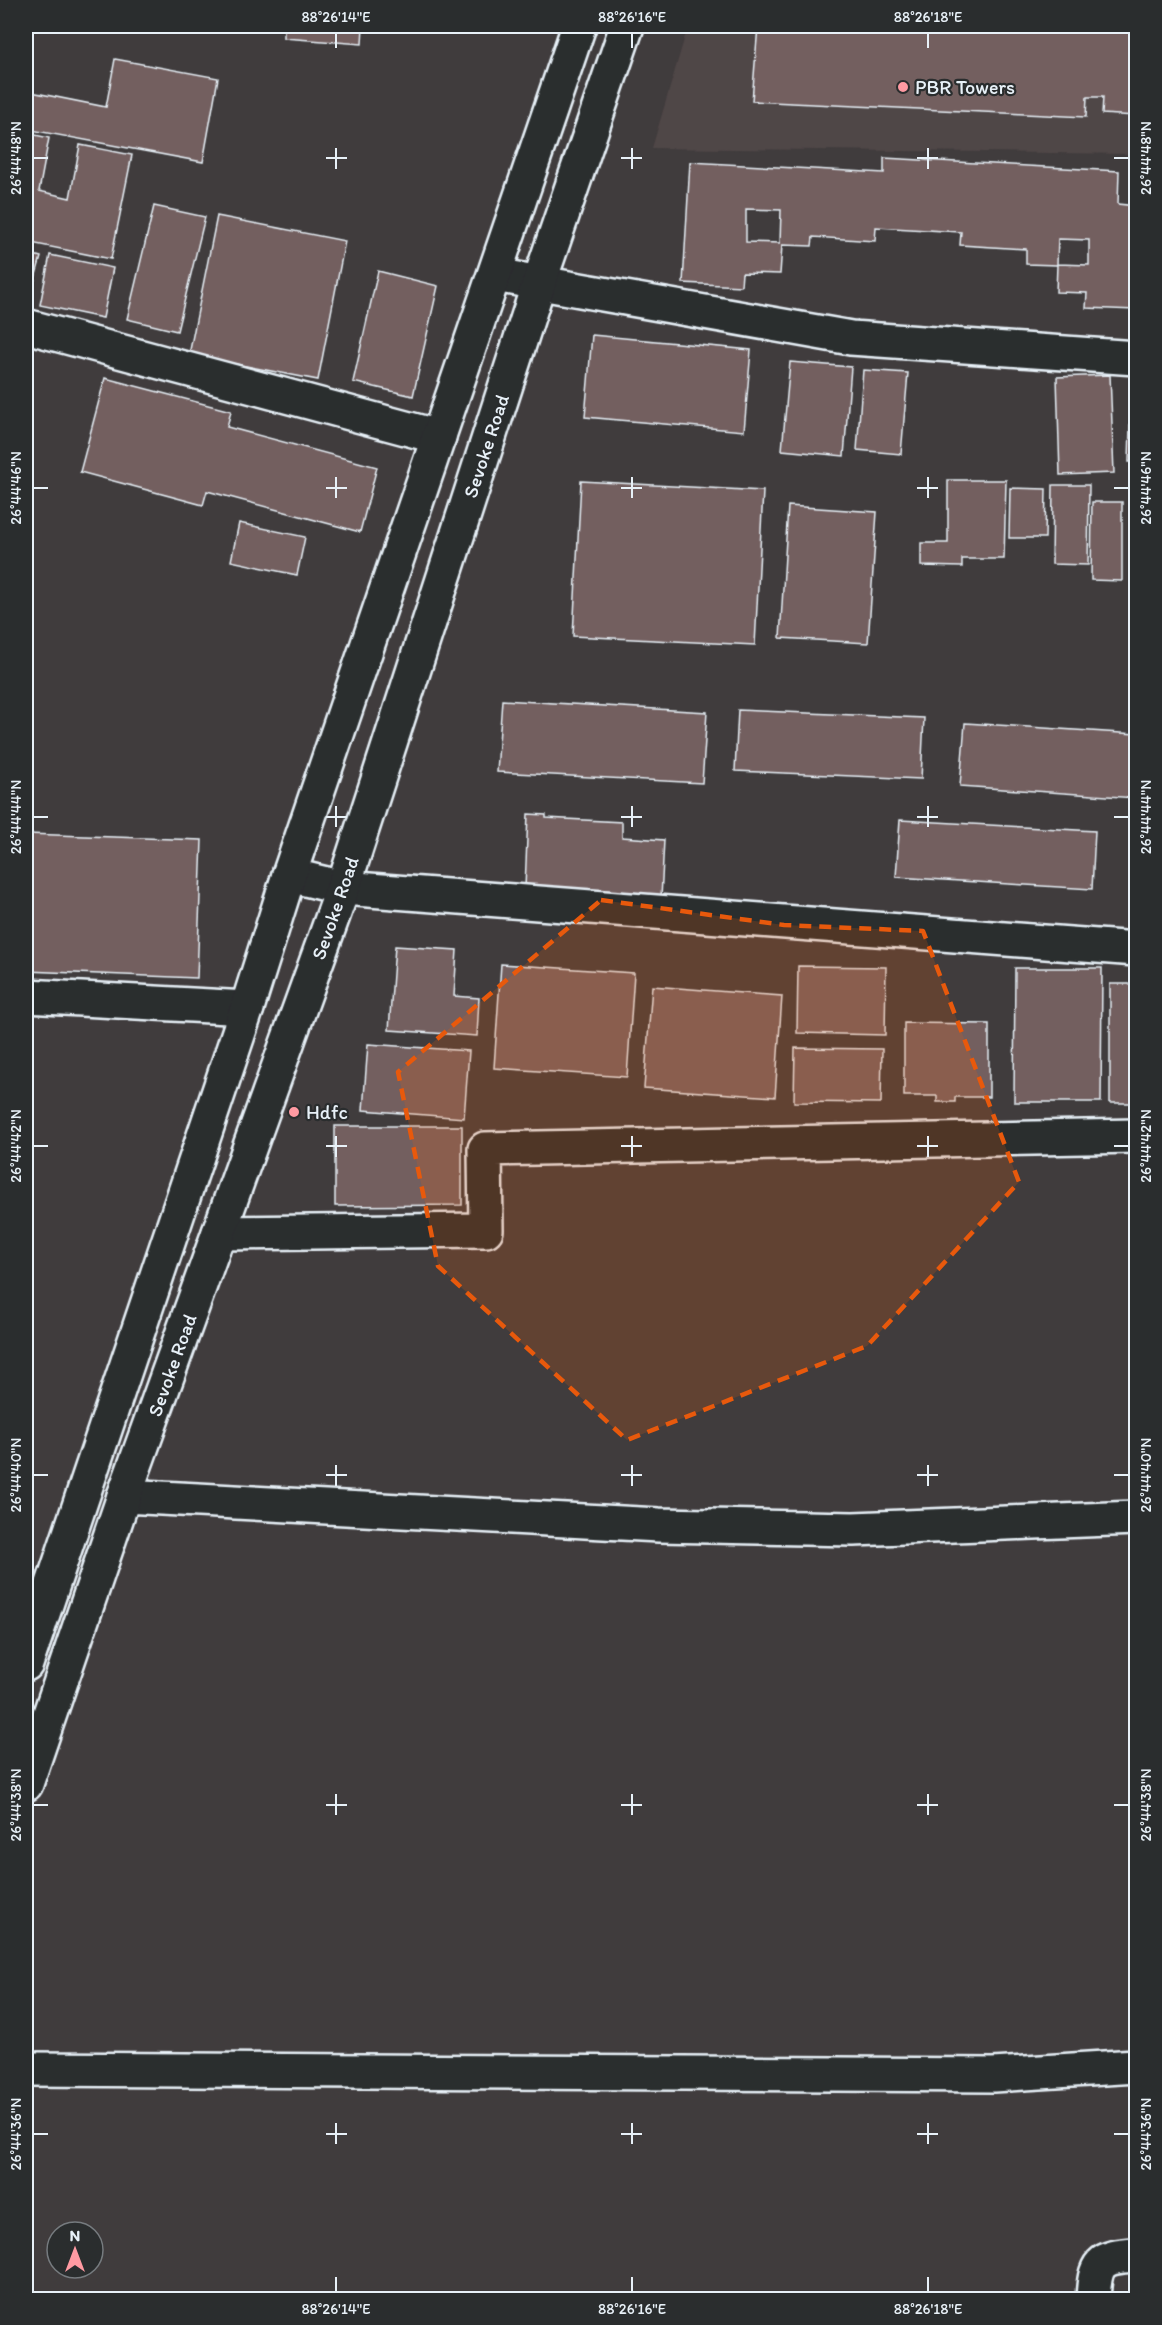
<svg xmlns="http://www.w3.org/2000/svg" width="1162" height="2325" font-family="Itim,sans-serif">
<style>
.built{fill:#4f4647}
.building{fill:#735f5f;stroke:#e8f1f8;stroke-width:1.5;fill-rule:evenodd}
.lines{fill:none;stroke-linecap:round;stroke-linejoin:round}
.minor-casing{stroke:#e8f1f8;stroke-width:38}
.major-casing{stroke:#e8f1f8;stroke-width:38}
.minor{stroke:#2a2d2e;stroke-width:33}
.major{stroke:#2a2d2e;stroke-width:33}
.marked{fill:#e8590c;fill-opacity:0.2;stroke:#e8590c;stroke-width:4.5;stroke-dasharray:12 8;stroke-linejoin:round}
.ticks{fill:none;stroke:#e8f1f8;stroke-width:2}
.poi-dot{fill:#ff9aa2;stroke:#2a2d2e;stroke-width:2}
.labels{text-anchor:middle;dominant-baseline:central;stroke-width:4.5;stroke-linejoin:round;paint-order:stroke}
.poi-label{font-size:20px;fill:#e8f1f8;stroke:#2a2d2e;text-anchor:start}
.street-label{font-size:20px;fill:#e8f1f8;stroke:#2a2d2e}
.neatline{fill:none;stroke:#e8f1f8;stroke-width:2}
.ticks-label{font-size:15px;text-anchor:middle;fill:#e8f1f8}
</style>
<rect width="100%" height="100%" fill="#403c3d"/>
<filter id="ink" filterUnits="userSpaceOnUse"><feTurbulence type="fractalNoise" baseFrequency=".0167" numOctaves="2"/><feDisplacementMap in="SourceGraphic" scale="12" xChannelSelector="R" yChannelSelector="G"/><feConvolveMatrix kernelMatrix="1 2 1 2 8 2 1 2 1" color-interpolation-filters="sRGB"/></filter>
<g filter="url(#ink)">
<!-- built -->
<path class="built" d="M688,26H1136V154L652,148Z"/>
<!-- building -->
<path class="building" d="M284,26H363L362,44L284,38Z
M758,26H1136V116L1102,114L1103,97H1087L1086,117L752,101Z
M115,59L218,78L203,162L26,129V91L106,107Z
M26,133L49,138L39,191L70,198L80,145L132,155L111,259L26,242Z
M884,158L1119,171L1118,204L1136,206V310L1086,308L1087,293L1056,292L1057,265L1026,264V249L960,245L961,232L876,227L875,241L813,237L812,246L782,245L780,274L742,273L741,286L683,283L690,162L884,173ZM746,209L781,210L780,243L746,242ZM1058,239L1089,240V265L1057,264Z
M154,206L205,217L177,331L127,319Z
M217,216L345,241L318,380L189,355Z
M26,253L41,257L28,303L26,302Z
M50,255L113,268L103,318L40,305Z
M378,271L438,286L413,396L353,382Z
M592,335L751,350L744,431L585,417Z
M790,362L851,367L844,456L782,450Z
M863,370L908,373L901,454L857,450Z
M1110,375L1114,473L1060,475L1057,377Z
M105,378L231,411L227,427L377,467L360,532L207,491L203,505L80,472Z
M1131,388H1136V462H1129Z
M948,480H1006L1004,559H962V567L921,566V543H948Z
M581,481L763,491L755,645L573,636Z
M1053,485H1089L1088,565L1052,564Z
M1010,488L1046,489L1045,538H1009Z
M1092,502H1122V581L1091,580Z
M788,506L877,512L868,643L780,638Z
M239,523L305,537L297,575L231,561Z
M502,700L707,712L702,783L497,772Z
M738,710L924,718L921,779L735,771Z
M965,723L1136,734V798L960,786Z
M528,814L546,815V818L622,822V837L664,840L661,898L525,888Z
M900,820L1095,831L1092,889L896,877Z
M26,834L202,840L197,978L26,971Z
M395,946L457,950L454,996L479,998L477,1036L389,1030Z
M501,964L634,973L627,1077L494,1068Z
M798,966L886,967L885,1035L797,1033Z
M1015,968H1102L1101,1102H1014Z
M1110,984H1136V1103H1110Z
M652,986L782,996L775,1097L644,1088Z
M904,1023L989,1024V1097H955V1102H937V1096H904Z
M368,1044L469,1051L464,1118L363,1110Z
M795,1048L882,1049L881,1103L794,1102Z
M335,1126H462V1205L335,1206Z"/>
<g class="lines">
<defs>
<path id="minor" d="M495,275L851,338L1136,358
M26,326L439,437
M289,875L343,888L1136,949
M26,996L247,1008
M219,1233L486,1230L485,1149L1136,1136
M124,1496L659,1525L853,1529L1136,1518
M26,2069L993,2075L1136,2066
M1093,2300C1095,2262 1099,2257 1136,2255"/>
<path id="major" d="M26,1664L247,1008L289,875L579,26
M26,1784L124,1496L343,888L539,283L627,26"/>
</defs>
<!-- minor casing -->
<use href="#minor" class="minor-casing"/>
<!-- major casing -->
<use href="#major" class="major-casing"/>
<!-- minor -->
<use href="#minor" class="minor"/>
<!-- major -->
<use href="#major" class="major"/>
</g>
</g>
<!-- marked area -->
<path class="marked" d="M601,900L784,925L923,931L1019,1182L867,1346L627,1440L438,1266L398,1072Z"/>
<!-- ticks -->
<path class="ticks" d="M336,33V48M632,33V48M928,33V48M336,148V169M632,148V169M928,148V169M33,158H48M326,158H347M621,158H642M917,158H938M1114,158H1129M336,477V498M632,477V498M928,477V498M33,488H48M326,488H347M621,488H642M917,488H938M1114,488H1129M336,806V827M632,806V827M928,806V827M33,817H48M326,817H347M621,817H642M917,817H938M1114,817H1129M336,1136V1157M632,1136V1157M928,1136V1157M33,1146H48M326,1146H347M621,1146H642M917,1146H938M1114,1146H1129M336,1465V1486M632,1465V1486M928,1465V1486M33,1475H48M326,1475H347M621,1475H642M917,1475H938M1114,1475H1129M336,1794V1815M632,1794V1815M928,1794V1815M33,1805H48M326,1805H347M621,1805H642M917,1805H938M1114,1805H1129M336,2123V2144M632,2123V2144M928,2123V2144M33,2134H48M326,2134H347M621,2134H642M917,2134H938M1114,2134H1129M336,2277V2292M632,2277V2292M928,2277V2292"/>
<!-- markers -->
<g class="poi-dot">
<circle cx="903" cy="87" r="6"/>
<circle cx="294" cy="1112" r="6"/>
</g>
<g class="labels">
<!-- poi labels -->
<g class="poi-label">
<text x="915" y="87">PBR Towers</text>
<text x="306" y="1112">Hdfc</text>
</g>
<!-- street labels -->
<g class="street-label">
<text transform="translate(486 446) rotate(-72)">Sevoke Road</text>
<text transform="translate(335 908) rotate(-71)">Sevoke Road</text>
<text transform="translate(172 1365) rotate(-70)">Sevoke Road</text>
</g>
</g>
<!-- margin -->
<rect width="1162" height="2325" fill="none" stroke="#2a2d2e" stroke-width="66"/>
<!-- north arrow -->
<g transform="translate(75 2250)"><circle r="28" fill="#2a2d2e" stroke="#767b7f" stroke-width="1.5"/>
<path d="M0-4.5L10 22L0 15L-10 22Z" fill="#ff9aa2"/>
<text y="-9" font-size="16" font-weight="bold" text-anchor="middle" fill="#e8f1f8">N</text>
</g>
<rect x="33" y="33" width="1096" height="2259" class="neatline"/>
<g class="ticks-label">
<text x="336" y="22">88°26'14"E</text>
<text x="632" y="22">88°26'16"E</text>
<text x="928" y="22">88°26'18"E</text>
<text transform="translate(16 158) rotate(-90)" y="5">26°44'48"N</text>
<text transform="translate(1146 158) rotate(-90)" y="5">26°44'48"N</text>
<text transform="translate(16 488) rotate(-90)" y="5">26°44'46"N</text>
<text transform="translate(1146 488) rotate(-90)" y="5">26°44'46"N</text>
<text transform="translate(16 817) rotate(-90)" y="5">26°44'44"N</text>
<text transform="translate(1146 817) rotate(-90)" y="5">26°44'44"N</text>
<text transform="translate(16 1146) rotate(-90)" y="5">26°44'42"N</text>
<text transform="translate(1146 1146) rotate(-90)" y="5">26°44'42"N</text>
<text transform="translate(16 1475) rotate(-90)" y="5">26°44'40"N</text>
<text transform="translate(1146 1475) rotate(-90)" y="5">26°44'40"N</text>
<text transform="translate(16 1805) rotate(-90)" y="5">26°44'38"N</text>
<text transform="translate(1146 1805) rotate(-90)" y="5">26°44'38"N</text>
<text transform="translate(16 2134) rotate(-90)" y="5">26°44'36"N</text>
<text transform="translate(1146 2134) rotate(-90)" y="5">26°44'36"N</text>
<text x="336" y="2314">88°26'14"E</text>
<text x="632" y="2314">88°26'16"E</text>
<text x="928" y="2314">88°26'18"E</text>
</g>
</svg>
